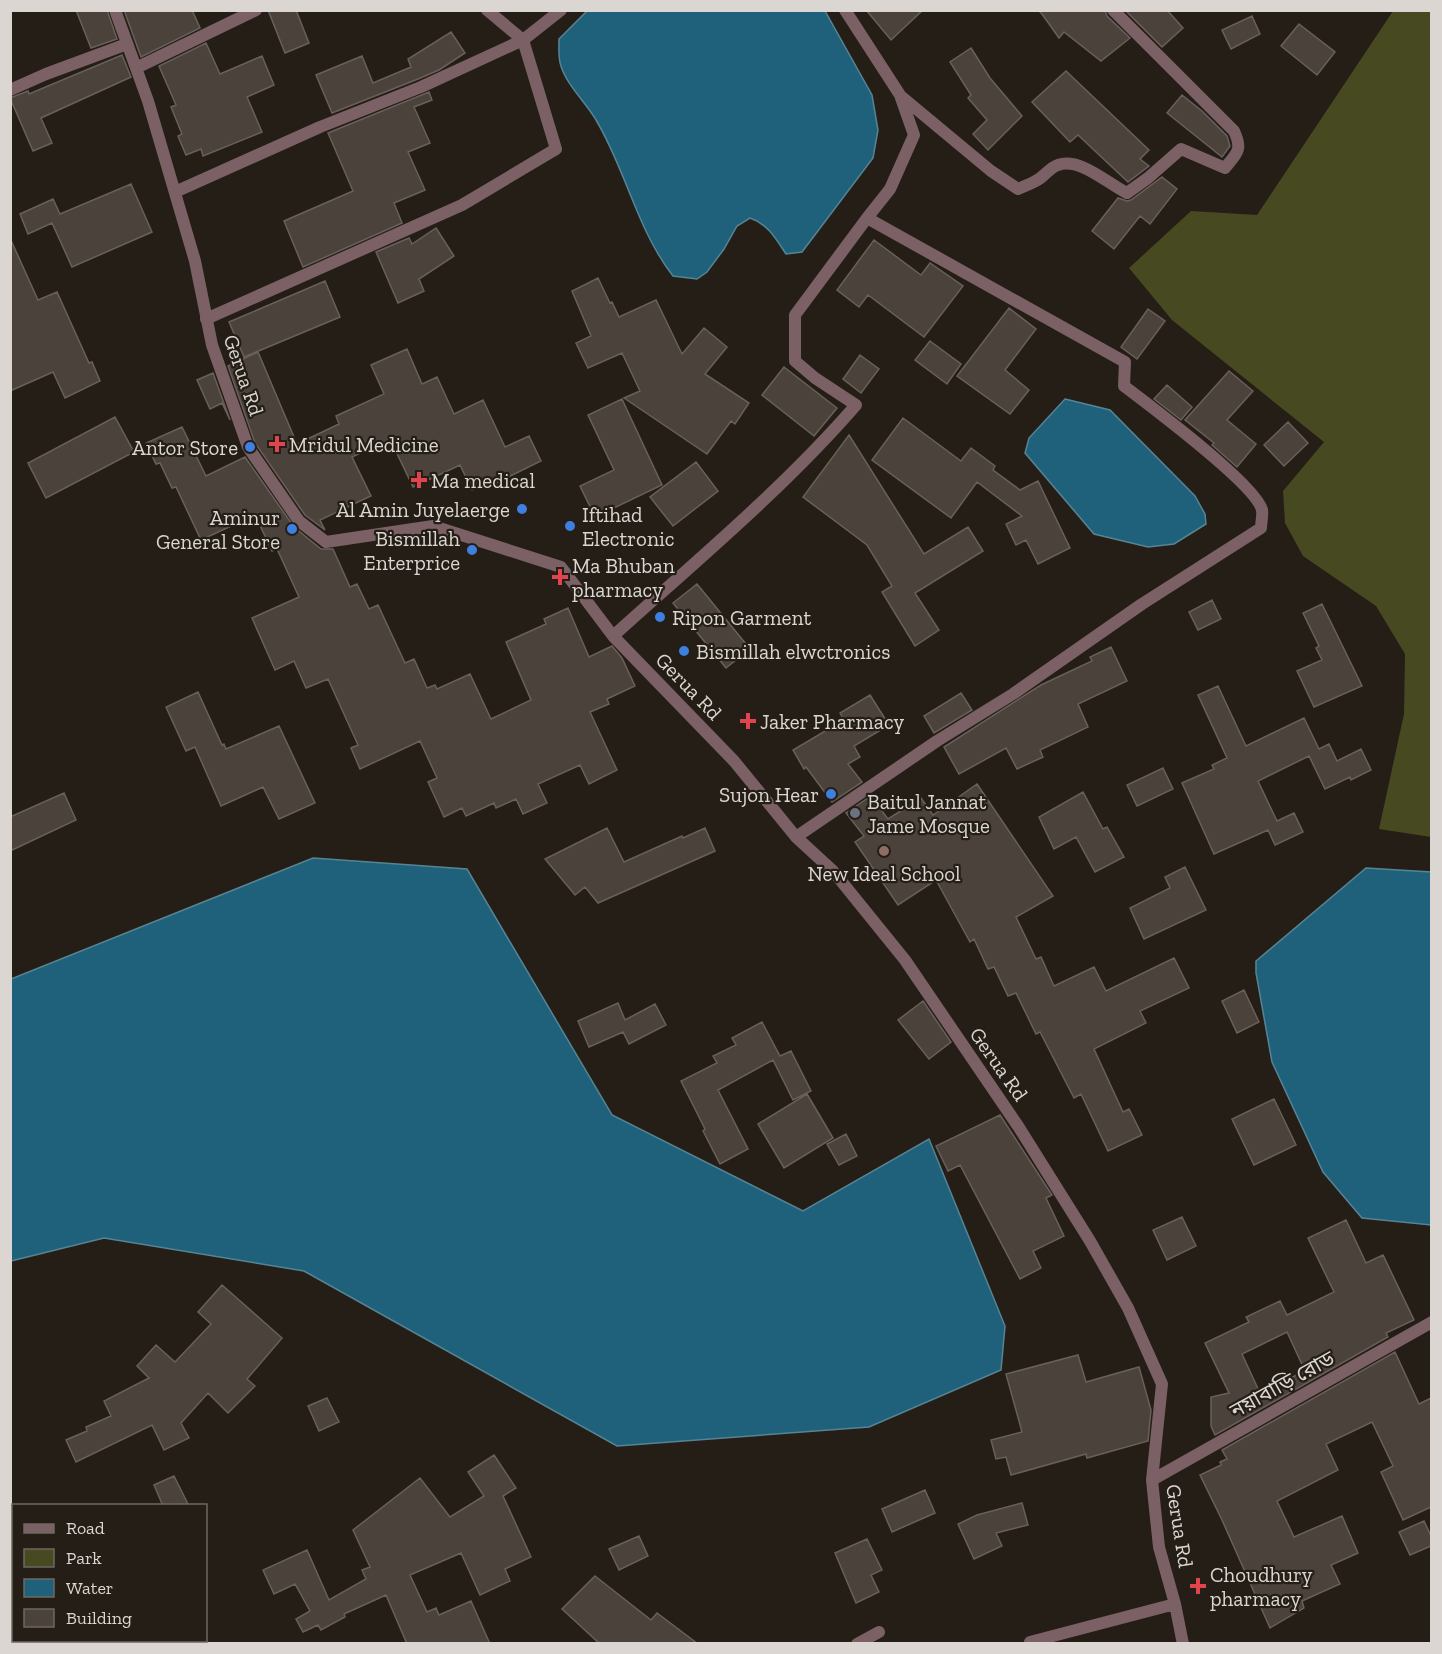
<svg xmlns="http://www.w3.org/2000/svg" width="1442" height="1654" font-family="'Zilla Slab','Noto Sans Bengali',serif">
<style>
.green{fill:#474921}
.water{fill:#1f617a;stroke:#578494;stroke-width:1.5}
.building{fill:#4b423c;stroke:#696059;stroke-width:1.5;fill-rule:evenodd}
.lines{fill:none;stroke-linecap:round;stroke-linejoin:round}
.street{stroke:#7b6165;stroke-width:12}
.health-dot{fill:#e0444e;stroke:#241e17;stroke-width:2}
.shop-dot{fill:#3f7fe0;stroke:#241e17;stroke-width:2}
.worship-dot{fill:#6b7280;stroke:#241e17;stroke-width:2}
.education-dot{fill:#8d6e63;stroke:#241e17;stroke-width:2}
.labels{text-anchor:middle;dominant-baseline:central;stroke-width:4.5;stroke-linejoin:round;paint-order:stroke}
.street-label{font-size:21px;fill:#dbd6d2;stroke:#241e17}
.poi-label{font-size:21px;fill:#dbd6d2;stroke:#241e17;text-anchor:start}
</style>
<rect width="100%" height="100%" fill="#241e17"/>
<!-- green -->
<path class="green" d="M1393,11H1432L1431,837L1379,829L1404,714L1405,654L1376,606L1303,556L1285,523L1283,491L1324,442L1172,320L1129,268L1191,211L1257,215Z"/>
<!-- water -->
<path class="water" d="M587,11H825L872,95L878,130L873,158L802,252L786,254C776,239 768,224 750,218L737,226L724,249L707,272L697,279L673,276C637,230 626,170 596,120C587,104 566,84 561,66C558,58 559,47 559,39Z
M1065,399L1110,410L1195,496L1205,514L1206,524L1174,544L1148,547L1094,534L1025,453L1029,438Z
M313,858L467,869L612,1115L803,1211L929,1139L1005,1326L1001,1370L869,1427L617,1446L304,1271L104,1238L11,1261V979Z
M1366,868L1431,872V1225L1362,1218L1323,1172L1272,1062L1256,973V961Z"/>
<!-- building -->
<path class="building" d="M76,10H107L117,39L91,48Z
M124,10H192L200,28L141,57Z
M268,10H296L309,43L285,53Z
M866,10H923L891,40Z
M1038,10H1105L1107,16L1130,38L1101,61L1064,32L1059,38L1042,14Z
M1125,10H1167L1183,28L1162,47Z
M1252,16L1260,34L1231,49L1222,30Z
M1299,24L1335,52L1317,75L1281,46Z
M451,32L465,53L439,70L418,79L332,113L316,75L362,56L373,83L411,67L408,59Z
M206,43L220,74L262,56L274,85L247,97L262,132L203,156L201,149L186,155L178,136L182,134L171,107L176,105L159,66Z
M971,48L990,78L1022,116L988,150L973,134L987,120L968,98L971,95L950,62Z
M122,55L131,77L41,118L52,143L33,151L10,98L28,91L29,94Z
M1066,71L1149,150L1140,159L1149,166L1128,182L1078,135L1070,142L1032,102Z
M429,92L432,100L414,107L430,143L408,152L425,190L394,203L402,223L303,267L284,221L353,191L328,133Z
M1182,95L1202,111L1227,136L1230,146L1222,157L1167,113Z
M1162,177L1177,189L1150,224L1140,216L1114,249L1092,231L1118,198L1127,201L1131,200Z
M131,184L152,232L72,267L52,223L28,234L20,214L53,199L60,214Z
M436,228L454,256L419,279L424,291L398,303L376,252L409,238L412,244Z
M10,238L38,300L57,292L89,363L92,362L100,381L65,398L53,372L10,391Z
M874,240L921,275L930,263L963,286L924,337L868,295L859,307L837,290Z
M598,278L610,303L612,302L619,317L656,300L682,354L704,328L727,347L705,374L749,403L735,424L731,421L707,454L624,398L640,391L622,353L588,368L576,343L591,336L572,291Z
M325,281L340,317L244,357L229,322Z
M1009,308L1036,329L1005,370L1029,390L1010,414L957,376Z
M1148,309L1165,321L1137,359L1121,347Z
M930,341L961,364L947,384L915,360Z
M407,349L422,384L437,377L454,414L483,400L505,447L529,436L541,461L492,485L490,482L472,490L460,465L413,487L390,439L352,457L371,496L320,520L325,530L305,515L255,443L228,366L258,352L297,444L339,424L336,416L384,394L371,365Z
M860,355L879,369L861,393L843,379Z
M784,367L837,408L814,436L762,395Z
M1229,371L1253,391L1227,420L1256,444L1237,467L1212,445L1214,443L1185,420Z
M213,373L230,420L222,403L210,409L197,380Z
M1167,385L1192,407L1181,420L1154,399Z
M622,399L662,485L595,517L580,486L614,470L588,415Z
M115,417L134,452L46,498L28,463Z
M903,418L961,461L971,448L995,466L993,470L1020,490L1038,481L1070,548L1038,564L1026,540L1016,545L1006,524L1022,516L977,482L951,518L872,460Z
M1288,422L1308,443L1284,466L1264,445Z
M182,427L206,476L245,457L294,527L321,549H333L350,587L357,584L369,609L378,605L405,663L414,659L427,688L435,685L437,689L470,674L491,719L531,700L506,642L546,624L544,619L568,608L589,657L612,646L622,658L635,686L607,699L609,704L590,712L617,770L589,784L580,765L538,784L547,803L523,814L516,799L496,808L494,803L466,816L462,808L444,817L428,782L437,778L420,741L360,769L351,748L358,745L328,679L306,688L294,661L275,670L252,618L299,597L277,549L272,551L255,515L201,540L176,487L172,488L160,463L156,464L146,443Z
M849,435L924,554L968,527L983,551L915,593L939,630L915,646L882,592L892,586L867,545L803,497Z
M696,462L718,491L673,526L650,497Z
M697,584L750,649L726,668L673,603Z
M1212,600L1221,619L1198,630L1189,612Z
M1322,604L1362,686L1314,707L1297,671L1322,660L1316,648L1319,646L1303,613Z
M1111,647L1127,681L1078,704L1088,727L1040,750L1043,757L1017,769L1006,748L959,774L944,747L1041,685L1092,661L1090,657Z
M1218,686L1246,746L1304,718L1319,749L1329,744L1337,761L1361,749L1371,770L1351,780L1350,777L1325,789L1309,756L1258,781L1277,821L1294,813L1303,832L1275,845L1268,830L1214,854L1182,783L1214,769L1212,765L1227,758L1198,695Z
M198,692L222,745L224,744L226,749L279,726L315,803L279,819L263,787L221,806L195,747L186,751L166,707Z
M961,693L972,710L934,733L924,716Z
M870,695L889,725L854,746L860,757L848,764L862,782L832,802L806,767L804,769L793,750L844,720L840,713Z
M1163,768L1173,789L1137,806L1127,785Z
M977,784L1053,896L1016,917L1036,959L1041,957L1054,986L1094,967L1106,991L1174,958L1189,988L1140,1011L1146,1023L1094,1049L1123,1112L1129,1109L1142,1135L1108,1151L1081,1094L1074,1098L1040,1032L1036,1034L1016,993L1008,996L994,967L988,969L974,939L970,942L936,880L898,905L855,842L864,836L846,813L871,796L888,819L921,798L933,815Z
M1083,792L1103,829L1107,827L1124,857L1095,872L1076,837L1054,849L1039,817Z
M64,793L76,820L10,851V817Z
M607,828L624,862L682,836L683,838L705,828L715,851L598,903L585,887L575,895L545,859Z
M1185,867L1206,910L1144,939L1130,908L1170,888L1165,877Z
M1244,990L1259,1022L1237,1033L1222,1001Z
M923,1001L951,1042L929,1059L898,1020Z
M618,1003L625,1020L655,1004L666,1025L629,1044L623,1032L589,1047L578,1021Z
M762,1022L780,1056L791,1051L811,1091L793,1100L773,1060L718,1090L748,1149L720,1164L703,1131L705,1129L681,1081L717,1063L713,1056L736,1045L732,1038Z
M807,1094L833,1138L784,1168L758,1124Z
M1274,1099L1296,1145L1254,1165L1232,1119Z
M1000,1115L1052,1195L1046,1198L1064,1236L1033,1251L1041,1268L1020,1279L960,1165L948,1171L936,1146Z
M846,1134L857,1156L839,1165L827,1144Z
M1182,1217L1196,1246L1167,1260L1153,1230Z
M1346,1220L1366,1263L1383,1255L1414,1320L1386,1333L1388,1337L1215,1435L1211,1426V1397L1229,1393L1205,1343L1249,1322L1246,1317L1280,1301L1287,1315L1334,1292L1308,1238ZM1287,1332L1305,1371L1260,1393L1242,1354Z
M222,1285L282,1338L247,1379L255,1386L228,1413L208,1393L181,1423L189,1438L164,1450L152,1425L76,1462L66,1440L87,1431L86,1427L111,1416L104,1401L149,1378L137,1366L156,1345L175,1362L211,1324L198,1312Z
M1395,1352L1419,1404L1431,1398V1507L1403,1520L1381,1472L1393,1466L1372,1422L1326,1444L1338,1470L1277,1501L1294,1537L1342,1516L1358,1553L1331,1565L1340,1584L1302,1601L1304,1608L1270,1628L1222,1520L1200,1475L1221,1465L1220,1462L1227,1459L1222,1450Z
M1078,1355L1086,1382L1139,1367L1151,1410L1148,1441L1087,1458L1086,1454L1011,1475L1006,1457L996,1459L991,1440L1022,1432L1006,1374Z
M327,1398L339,1422L319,1431L308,1406Z
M494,1455L516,1488L503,1496L531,1557L505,1569L510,1581L480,1595L461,1553L410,1575L427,1612L436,1608L439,1615L471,1601L490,1644H407L386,1595L344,1614L345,1617L321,1630L318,1625L303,1632L296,1619L310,1611L295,1584L274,1594L263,1570L307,1550L329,1600L366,1579L362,1570L370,1567L353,1530L420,1478L450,1517L484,1496L468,1472Z
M174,1476L189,1506H163L154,1485Z
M925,1490L935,1513L892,1532L882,1509Z
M1022,1503L1028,1525L996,1533L1002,1546L974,1559L958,1524L977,1515Z
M1424,1521L1431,1536V1546L1410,1555L1399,1532Z
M639,1536L648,1556L619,1570L609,1549Z
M867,1539L882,1570L871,1575L879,1592L856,1603L835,1553Z
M595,1576L651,1620L657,1613L698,1644H600L562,1609Z"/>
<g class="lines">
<!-- street -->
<path class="street" d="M115,10L148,101L195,261L212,345L248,447L299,521L326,542L433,526L561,567L613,636L734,761L796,837L833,871L905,960L1018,1126L1090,1241L1128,1308L1162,1384L1152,1480L1159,1547L1175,1604L1183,1644
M136,68L256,10
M10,90L46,74L127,44
M902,97L991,171L1018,189C1025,186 1033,183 1039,179C1045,175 1051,167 1058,165C1080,157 1108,184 1127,193L1148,178L1181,149L1225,168C1237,153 1243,150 1234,131L1113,10
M175,192L320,127L421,87L523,40L487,10
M206,319L462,205L556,149L523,40L561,10
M613,636C696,561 783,489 856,405L815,378L795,361V315L867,218L890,189L914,135L900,95L845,10
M796,837L937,741L1013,694L1142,604L1261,528C1261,523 1263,515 1262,510C1256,485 1149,405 1124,386L1125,362L867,218
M1152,1480L1432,1322
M1030,1642L1175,1604
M857,1644L879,1632"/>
</g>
<!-- markers -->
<g class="health-dot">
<path d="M274 435h6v6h6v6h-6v6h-6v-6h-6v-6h6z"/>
<path d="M416 471h6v6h6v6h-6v6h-6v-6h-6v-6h6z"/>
<path d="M557 568h6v6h6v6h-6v6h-6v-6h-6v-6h6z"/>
<path d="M745 712h6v6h6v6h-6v6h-6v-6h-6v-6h6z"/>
<path d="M1195 1577h6v6h6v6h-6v6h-6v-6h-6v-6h6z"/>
</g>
<g class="shop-dot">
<circle cx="250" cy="447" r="6"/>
<circle cx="522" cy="509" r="6"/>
<circle cx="570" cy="526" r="6"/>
<circle cx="292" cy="529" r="6"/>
<circle cx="472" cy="550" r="6"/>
<circle cx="660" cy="617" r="6"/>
<circle cx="684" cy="651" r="6"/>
<circle cx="831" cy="794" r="6"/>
</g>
<circle class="worship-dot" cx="855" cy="813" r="6"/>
<circle class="education-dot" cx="884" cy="851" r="6"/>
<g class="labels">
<!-- street labels -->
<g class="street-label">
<text transform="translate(244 375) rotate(71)">Gerua Rd</text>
<text transform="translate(689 686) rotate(46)">Gerua Rd</text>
<text transform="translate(999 1064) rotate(55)">Gerua Rd</text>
<text transform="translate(1282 1384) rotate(-29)">নয়াবাড়ি রোড</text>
<text transform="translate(1180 1526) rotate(81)">Gerua Rd</text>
</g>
<!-- poi labels -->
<g class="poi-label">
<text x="289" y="444">Mridul Medicine</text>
<text x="238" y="447" text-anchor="end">Antor Store</text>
<text x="431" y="480">Ma medical</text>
<text x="510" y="509" text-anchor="end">Al Amin Juyelaerge</text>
<text x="582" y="514">Iftihad<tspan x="582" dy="24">Electronic</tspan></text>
<text x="280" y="517" text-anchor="end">Aminur<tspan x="280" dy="24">General Store</tspan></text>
<text x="460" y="538" text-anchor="end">Bismillah<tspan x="460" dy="24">Enterprice</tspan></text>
<text x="572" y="565">Ma Bhuban<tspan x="572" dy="24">pharmacy</tspan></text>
<text x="672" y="617">Ripon Garment</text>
<text x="696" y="651">Bismillah elwctronics</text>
<text x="760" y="721">Jaker Pharmacy</text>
<text x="819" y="794" text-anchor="end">Sujon Hear</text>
<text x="867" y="801">Baitul Jannat<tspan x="867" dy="24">Jame Mosque</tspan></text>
<text x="884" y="873" text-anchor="middle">New Ideal School</text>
<text x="1210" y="1574">Choudhury<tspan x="1210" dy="24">pharmacy</tspan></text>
</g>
</g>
<!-- border -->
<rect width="1442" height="1654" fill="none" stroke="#dbd6d2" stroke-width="24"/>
<!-- legend -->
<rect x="12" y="1504" width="195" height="138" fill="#241e17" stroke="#6d6862" stroke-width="1.5"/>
<rect x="24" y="1524" width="30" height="9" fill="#7b6165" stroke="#6d6862" stroke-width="1.5"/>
<text x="66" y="1534" font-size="18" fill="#dbd6d2">Road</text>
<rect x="24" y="1549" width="30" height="18" fill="#474921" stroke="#6d6862" stroke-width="1.5"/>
<text x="66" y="1564" font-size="18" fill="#dbd6d2">Park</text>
<rect x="24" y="1579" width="30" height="18" fill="#1f617a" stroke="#6d6862" stroke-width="1.5"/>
<text x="66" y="1594" font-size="18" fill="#dbd6d2">Water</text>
<rect x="24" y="1609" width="30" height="18" fill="#4b423c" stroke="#6d6862" stroke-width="1.5"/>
<text x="66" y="1624" font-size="18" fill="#dbd6d2">Building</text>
</svg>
